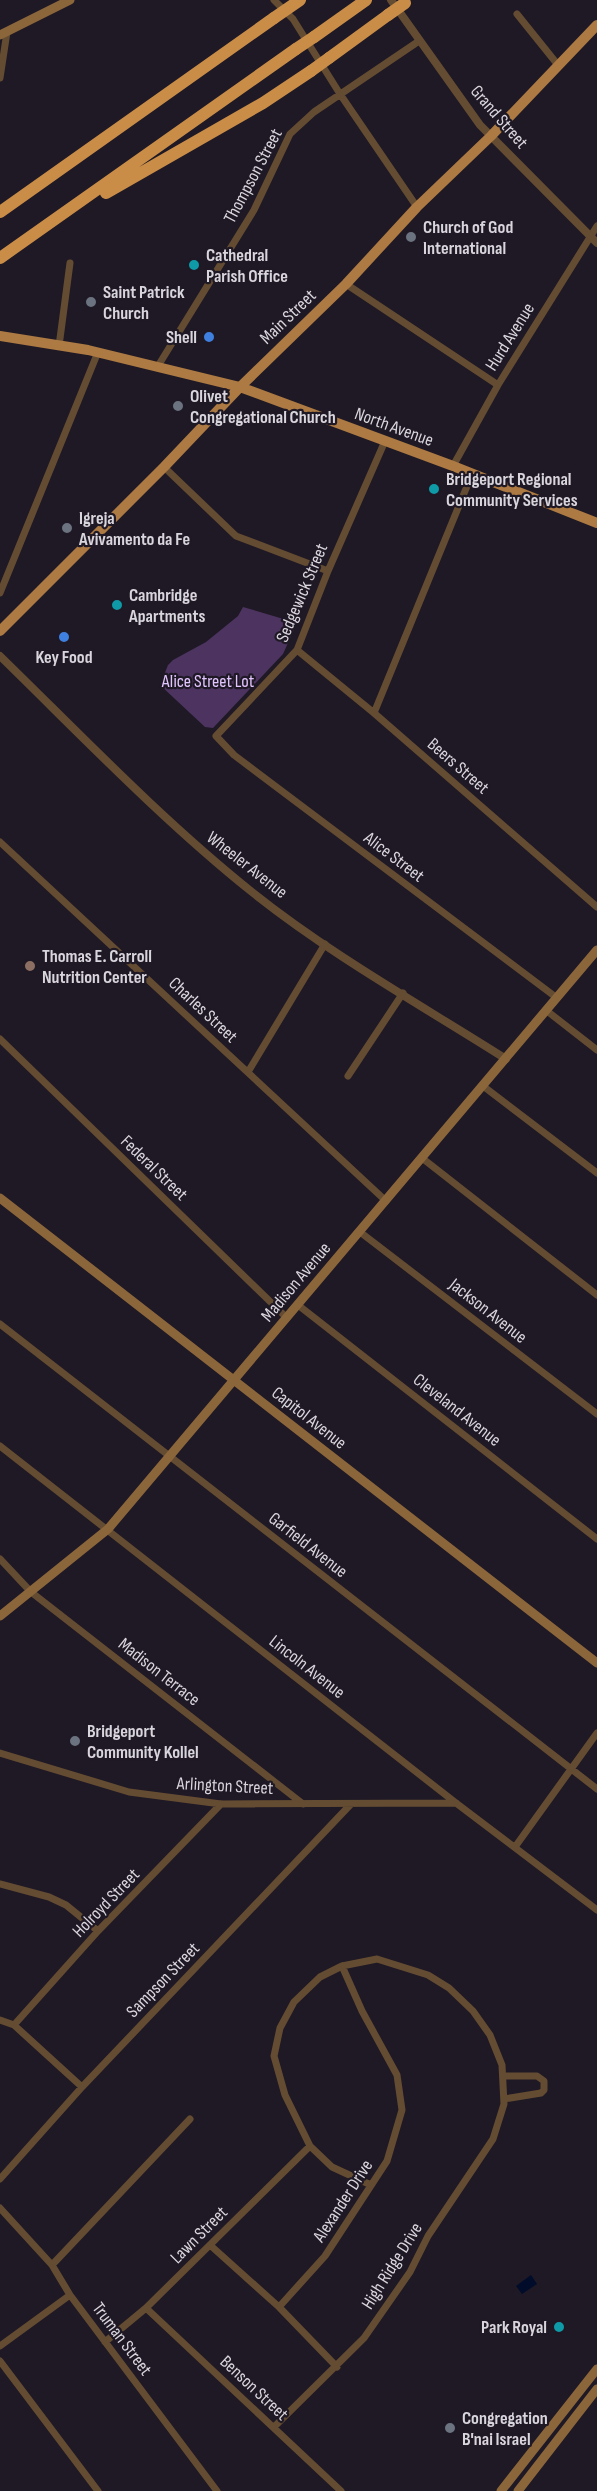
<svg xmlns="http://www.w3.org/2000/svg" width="597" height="2491" font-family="'Sofia Sans Condensed',sans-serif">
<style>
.green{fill:#4c3360}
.water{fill:#000c2a}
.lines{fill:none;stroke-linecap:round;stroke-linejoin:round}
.minor{stroke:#644c32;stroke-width:7}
.tertiary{stroke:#644c32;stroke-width:8}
.secondary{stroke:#8c663b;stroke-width:9}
.primary{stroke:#ac7a42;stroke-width:10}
.motorway{stroke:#c98d47;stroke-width:12}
.motorway-bridge{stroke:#c98d47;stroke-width:12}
.worship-dot{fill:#6b7280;stroke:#1f1925;stroke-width:2}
.culture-dot{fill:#0f9aa8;stroke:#1f1925;stroke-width:2}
.shop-dot{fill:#3f7fe0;stroke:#1f1925;stroke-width:2}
.education-dot{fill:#8d6e63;stroke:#1f1925;stroke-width:2}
.labels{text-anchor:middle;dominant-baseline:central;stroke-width:4.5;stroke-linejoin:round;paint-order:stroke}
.street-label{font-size:18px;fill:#d9d5dd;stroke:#1f1925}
.poi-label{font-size:18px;font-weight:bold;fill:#d9d5dd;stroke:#1f1925;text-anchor:start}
.park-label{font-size:18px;fill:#e3c5ff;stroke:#1f1925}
</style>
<rect width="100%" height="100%" fill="#1f1925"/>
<!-- green -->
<path class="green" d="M243,607L297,623L283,654L213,728L205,727L160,685L168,665L173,660L206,642L238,616Z"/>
<!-- water -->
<path class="water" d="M531,2275L537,2284L522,2294L516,2286Z"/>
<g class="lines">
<!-- minor -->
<path class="minor" d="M274,0L293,19L340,94L417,207
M517,14L558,65
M0,78L7,32
M346,284L498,385
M59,346L70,263
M158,366L254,210L290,134L314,112L419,41
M385,441L328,571L297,650L216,736L234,755L557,998
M453,466L498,385L597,226
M164,467L236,536L328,571
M0,593L98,352
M297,650L374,713L597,907
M374,713L472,474
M0,842L386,1201
M547,1011L597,1050
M0,1039L287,1318
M248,1072L325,944
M348,1076L403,993
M483,1086L597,1173
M422,1158L597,1295
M360,1232L597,1414
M298,1305L597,1539
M0,1324L597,1789
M0,1446L456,1803L597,1910
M0,1559L31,1592L303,1804
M0,1753L129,1792L221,1804L456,1803
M515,1847L597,1733
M0,1884L49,1897L66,1905L98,1931
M0,2020L14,2025L82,2087
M14,2025L98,1931L221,1804
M504,2099L541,2093L544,2090V2081L537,2076H504
M0,2179L82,2087L351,1804
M0,2208L52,2265L70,2295L217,2491
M210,2245L279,2307L337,2367
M52,2265L190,2119
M279,2307L325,2256L387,2161L402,2110L397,2075L362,2011L342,1966
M146,2308L341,2491
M105,2342L146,2308L310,2146
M0,2346L70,2295
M0,2361L98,2491
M274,2427L364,2338L410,2272L428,2236L493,2139L504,2104L502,2065L490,2035L473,2011L449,1988L428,1975L377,1959L342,1966L320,1977L294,2002L280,2028L274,2056L285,2095L310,2146L332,2167L371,2185"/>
<!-- tertiary -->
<path class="tertiary" d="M391,0L480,125L597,243
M0,656C82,736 162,820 252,892C331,955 421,1005 506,1059"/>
<!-- secondary -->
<path class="secondary" d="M0,35L70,0
M0,1198L597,1663
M0,1616L108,1529L597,950
M501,2491L597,2369
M518,2491L597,2389"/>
<!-- primary -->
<path class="primary" d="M0,336L88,350L240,387L453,466L597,523
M0,631L164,467L240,387L346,284L417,207L491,136L597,25"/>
<!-- motorway -->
<path class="motorway" d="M314,37L366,0
M329,58L388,15
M106,193L263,103L311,71
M0,212L274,18
M0,258L296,49"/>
<!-- motorway-bridge -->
<path class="motorway-bridge" d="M388,15L405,3
M274,18L300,0
M296,49L314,37
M311,71L329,58"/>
</g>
<!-- markers -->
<g class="worship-dot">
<circle cx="411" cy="237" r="6"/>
<circle cx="91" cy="302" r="6"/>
<circle cx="178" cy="406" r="6"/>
<circle cx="67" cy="528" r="6"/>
<circle cx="75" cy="1741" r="6"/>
<circle cx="450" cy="2428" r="6"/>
</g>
<g class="culture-dot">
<circle cx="194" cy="265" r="6"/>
<circle cx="434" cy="489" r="6"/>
<circle cx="117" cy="605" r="6"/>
<circle cx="559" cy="2327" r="6"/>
</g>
<g class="shop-dot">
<circle cx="209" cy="337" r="6"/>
<circle cx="64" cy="637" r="6"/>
</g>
<circle class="education-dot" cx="30" cy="966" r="6"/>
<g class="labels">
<!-- street labels -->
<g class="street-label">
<text transform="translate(499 117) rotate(49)">Grand Street</text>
<text transform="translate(253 176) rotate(-62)">Thompson Street</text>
<text transform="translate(288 317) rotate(-44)">Main Street</text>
<text transform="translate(510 337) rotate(-58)">Hurd Avenue</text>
<text transform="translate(394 427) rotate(20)">North Avenue</text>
<text transform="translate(302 593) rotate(-67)">Sedgewick Street</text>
<text transform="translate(458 766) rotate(41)">Beers Street</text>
<text transform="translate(394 857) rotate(37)">Alice Street</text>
<text transform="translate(247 865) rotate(38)">Wheeler Avenue</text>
<text transform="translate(203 1010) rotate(43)">Charles Street</text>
<text transform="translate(154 1168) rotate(44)">Federal Street</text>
<text transform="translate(296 1282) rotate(-50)">Madison Avenue</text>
<text transform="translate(488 1311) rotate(38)">Jackson Avenue</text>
<text transform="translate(457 1410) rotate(38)">Cleveland Avenue</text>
<text transform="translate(309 1418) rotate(38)">Capitol Avenue</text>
<text transform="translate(308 1545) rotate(38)">Garfield Avenue</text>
<text transform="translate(307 1667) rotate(38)">Lincoln Avenue</text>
<text transform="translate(159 1672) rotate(38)">Madison Terrace</text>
<text transform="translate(225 1786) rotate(3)">Arlington Street</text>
<text transform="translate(106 1903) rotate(-46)">Holroyd Street</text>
<text transform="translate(163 1980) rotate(-46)">Sampson Street</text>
<text transform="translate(343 2201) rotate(-57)">Alexander Drive</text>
<text transform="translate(199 2235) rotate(-45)">Lawn Street</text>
<text transform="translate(392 2266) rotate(-58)">High Ridge Drive</text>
<text transform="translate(122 2339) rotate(53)">Truman Street</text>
<text transform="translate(254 2388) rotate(43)">Benson Street</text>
</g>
<!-- poi labels -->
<g class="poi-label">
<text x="423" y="227">Church of God<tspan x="423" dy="21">International</tspan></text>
<text x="206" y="255">Cathedral<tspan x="206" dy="21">Parish Office</tspan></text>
<text x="103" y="292">Saint Patrick<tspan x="103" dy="21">Church</tspan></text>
<text x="197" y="337" text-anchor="end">Shell</text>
<text x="190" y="396">Olivet<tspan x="190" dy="21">Congregational Church</tspan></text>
<text x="446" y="479">Bridgeport Regional<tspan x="446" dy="21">Community Services</tspan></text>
<text x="79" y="518">Igreja<tspan x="79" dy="21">Avivamento da Fe</tspan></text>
<text x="129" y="595">Cambridge<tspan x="129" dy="21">Apartments</tspan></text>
<text x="64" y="657" text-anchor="middle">Key Food</text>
<text x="42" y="956">Thomas E. Carroll<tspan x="42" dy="21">Nutrition Center</tspan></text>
<text x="87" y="1731">Bridgeport<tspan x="87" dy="21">Community Kollel</tspan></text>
<text x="547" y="2327" text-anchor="end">Park Royal</text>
<text x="462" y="2418">Congregation<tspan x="462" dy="21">B'nai Israel</tspan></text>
</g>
<!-- park labels -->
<g class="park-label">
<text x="208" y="681">Alice Street Lot</text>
</g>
</g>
</svg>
